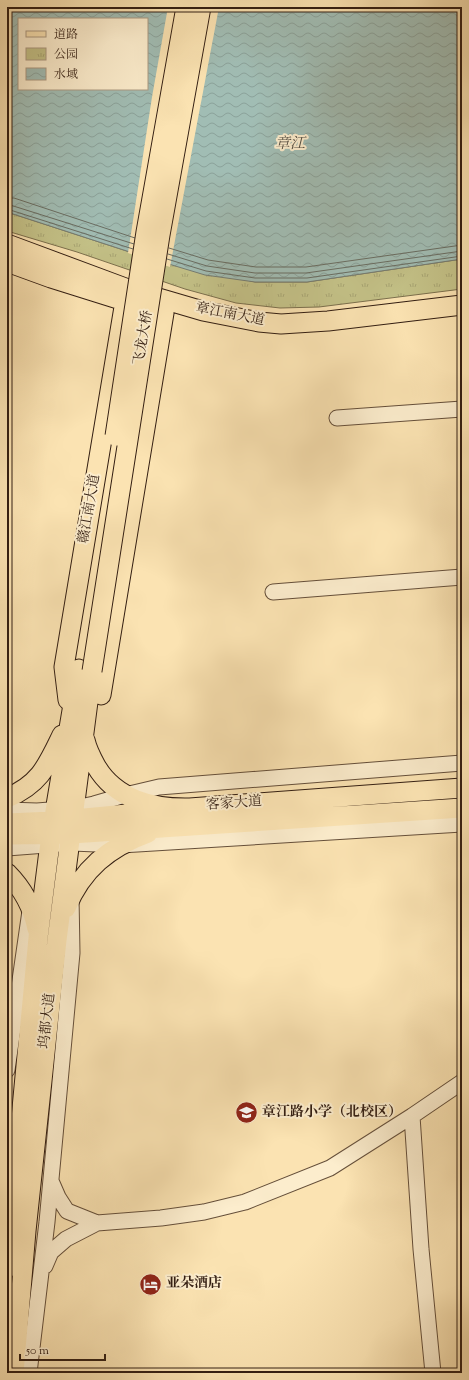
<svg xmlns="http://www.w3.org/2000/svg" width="469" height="1380" font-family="'Sorts Mill Goudy','Noto Serif SC',serif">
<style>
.park{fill:url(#park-tufts);stroke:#7c704d}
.water{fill:url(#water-waves);stroke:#757d73;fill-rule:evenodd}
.pier{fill:#fbe3b2}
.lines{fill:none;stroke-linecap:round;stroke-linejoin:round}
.shore{stroke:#6a6e63;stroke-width:1}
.minor-casing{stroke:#654f3a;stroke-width:17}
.major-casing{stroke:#331e12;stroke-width:21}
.minor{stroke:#fcedcd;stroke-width:15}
.major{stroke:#fbe3b2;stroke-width:19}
.major-bridge-casing{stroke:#331e12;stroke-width:21;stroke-linecap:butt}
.major-bridge{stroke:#fbe3b2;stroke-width:19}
.labels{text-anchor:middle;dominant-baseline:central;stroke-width:4;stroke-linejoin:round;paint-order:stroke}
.street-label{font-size:14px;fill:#331e12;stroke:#fcedcd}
.poi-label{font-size:14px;font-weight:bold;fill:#331e12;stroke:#fcedcd;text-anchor:start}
.water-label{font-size:15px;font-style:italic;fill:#544e43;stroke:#fcedcd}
</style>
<defs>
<pattern id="park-tufts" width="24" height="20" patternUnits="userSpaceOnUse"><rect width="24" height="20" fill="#c4c288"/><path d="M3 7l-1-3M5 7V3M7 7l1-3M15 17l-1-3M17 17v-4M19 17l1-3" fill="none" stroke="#a9a674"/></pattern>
<pattern id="water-waves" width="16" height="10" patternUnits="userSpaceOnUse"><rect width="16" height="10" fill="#a1bdb4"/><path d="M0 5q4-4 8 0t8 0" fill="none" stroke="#8ba29a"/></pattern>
</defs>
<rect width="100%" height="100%" fill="#fbe3b2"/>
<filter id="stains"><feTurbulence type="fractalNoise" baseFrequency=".005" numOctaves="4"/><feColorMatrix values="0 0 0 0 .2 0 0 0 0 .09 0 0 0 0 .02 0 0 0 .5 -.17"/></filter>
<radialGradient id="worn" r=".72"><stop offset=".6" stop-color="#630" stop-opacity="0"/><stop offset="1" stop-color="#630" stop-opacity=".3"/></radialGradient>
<!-- park -->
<path class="park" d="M7,212L139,255L255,282H307L462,259V289L319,307L280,308L236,303L185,289L77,252L7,231Z"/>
<!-- water -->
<path class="water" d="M7,7H462V259L307,282H255L205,275L139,255L7,212ZM19,19H147V89H19Z"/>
<!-- pier -->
<path class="pier" d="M168,7H219L170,267L128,253L152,97Z"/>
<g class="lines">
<!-- shore -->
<path class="shore" d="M7,198H14L135,238
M7,204L134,244
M7,209L133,249
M169,248L208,260L256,267H306L462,245
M168,254L207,266L255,273H306L462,251
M167,259L206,271L255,278H307L462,256"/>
<defs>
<path id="minor" d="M337,418L462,409
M273,592L462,577
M7,810L37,811L75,808L94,804L125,795L159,787L462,763
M7,848L72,843L121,845L462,824
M7,1070L30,911
M412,1116L421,1249L433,1373
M97,1223L161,1218L204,1212L245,1202L330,1168L412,1116L462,1082
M45,1266L51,1252L66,1239L97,1223L67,1211L58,1197L51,1181
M29,1373L47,1222L72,953L71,896"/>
<path id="major" d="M7,244L128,289L203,311L259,322L281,324L328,321L462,305
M7,262L51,278L137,305
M101,695L164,313
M68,700L64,667L125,301
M85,740C87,749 91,757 96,766C115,799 153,809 190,808
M7,798C40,784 47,766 62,735
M7,823L53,821L190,808L462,788
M10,835L71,834L462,808
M7,873C22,888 33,908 37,929
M66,908C82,869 109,847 148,833
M7,1268L38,938L51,835L79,669
M14,1373L26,1231L57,940L92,671"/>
</defs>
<!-- minor casing -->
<use href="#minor" class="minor-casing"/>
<!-- major casing -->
<use href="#major" class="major-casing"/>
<!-- minor -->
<use href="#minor" class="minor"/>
<!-- major -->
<use href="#major" class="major"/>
<defs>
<path id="major-bridge" d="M115,436L146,232L186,7
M92,671L160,235L201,7"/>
</defs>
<!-- major-bridge casing -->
<use href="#major-bridge" class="major-bridge-casing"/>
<!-- major-bridge -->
<use href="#major-bridge" class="major-bridge"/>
</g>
<!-- icons -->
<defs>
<symbol id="school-disc" viewBox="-11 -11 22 22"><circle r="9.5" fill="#8f2418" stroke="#fcedcd"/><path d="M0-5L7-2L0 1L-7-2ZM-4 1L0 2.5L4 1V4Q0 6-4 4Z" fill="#fff"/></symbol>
<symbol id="hotel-disc" viewBox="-11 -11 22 22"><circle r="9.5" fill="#8f2418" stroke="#fcedcd"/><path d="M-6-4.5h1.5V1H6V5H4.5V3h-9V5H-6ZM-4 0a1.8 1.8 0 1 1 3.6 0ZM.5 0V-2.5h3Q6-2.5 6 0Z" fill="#fff"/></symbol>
</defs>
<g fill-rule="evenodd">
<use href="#school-disc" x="234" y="1100" width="25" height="25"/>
<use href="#hotel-disc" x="138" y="1272" width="25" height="25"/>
</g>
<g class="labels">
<!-- street labels -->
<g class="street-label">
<text transform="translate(230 315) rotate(11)">章江南大道</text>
<text transform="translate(144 338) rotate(-81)">飞龙大桥</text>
<text transform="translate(90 509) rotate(-80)">赣江南大道</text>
<text transform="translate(234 804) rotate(-4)">客家大道</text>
<text transform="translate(48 1021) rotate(-84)">坞都大道</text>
</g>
<!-- poi labels -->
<g class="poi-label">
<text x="262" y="1113">章江路小学（北校区）</text>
<text x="166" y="1284">亚朵酒店</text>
</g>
<!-- water labels -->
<g class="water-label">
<text x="290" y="144">章江</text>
</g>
</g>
<!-- margin -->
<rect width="469" height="1380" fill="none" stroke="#fbe3b2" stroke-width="24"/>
<rect x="8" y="8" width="453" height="1364" fill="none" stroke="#331e12" stroke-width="2"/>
<rect x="12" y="12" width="445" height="1356" fill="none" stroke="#331e12"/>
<!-- legend -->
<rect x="18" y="18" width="130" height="72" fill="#fcedcd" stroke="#ac9a82"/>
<rect x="26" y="31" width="20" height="6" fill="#fbe3b2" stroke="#ac9a82"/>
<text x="54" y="38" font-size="12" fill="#331e12">道路</text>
<rect x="26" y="48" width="20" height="12" fill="url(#park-tufts)" stroke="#ac9a82"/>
<text x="54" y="58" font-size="12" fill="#331e12">公园</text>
<rect x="26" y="68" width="20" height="12" fill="url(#water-waves)" stroke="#ac9a82"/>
<text x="54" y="78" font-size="12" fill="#331e12">水域</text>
<!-- scale -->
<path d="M20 1354v6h85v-6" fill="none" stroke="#331e12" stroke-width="2"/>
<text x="26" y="1354" font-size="12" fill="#331e12" stroke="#fcedcd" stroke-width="3" paint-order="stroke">50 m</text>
<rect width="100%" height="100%" filter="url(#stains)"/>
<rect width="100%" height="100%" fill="url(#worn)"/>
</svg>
